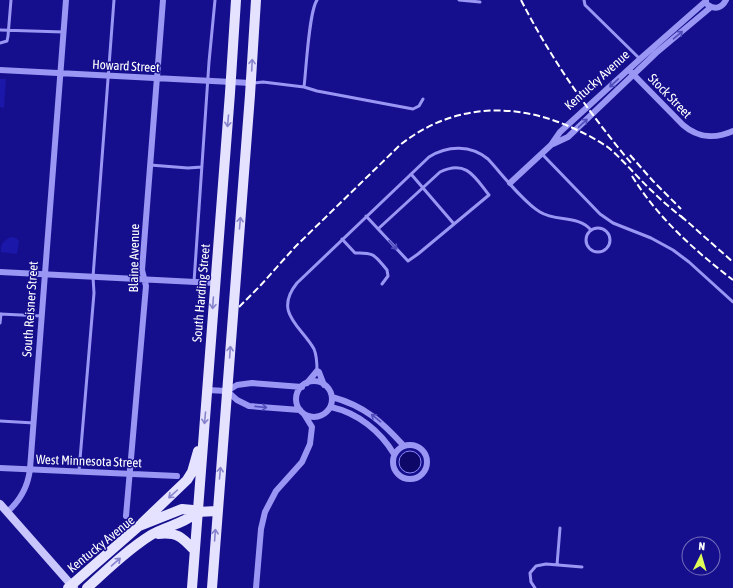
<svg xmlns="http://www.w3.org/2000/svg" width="733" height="588" font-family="'Asap Condensed',sans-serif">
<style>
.green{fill:#1b17a8}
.water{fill:#0e0969;stroke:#8a88f7}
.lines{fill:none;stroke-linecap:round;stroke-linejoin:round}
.lane{stroke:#9997f3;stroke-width:3}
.street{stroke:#9997f3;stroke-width:6}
.secondary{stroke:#c8c6fd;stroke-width:8}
.primary{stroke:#e5e2ff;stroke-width:10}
.rail{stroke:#fff;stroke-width:2;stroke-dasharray:7 3;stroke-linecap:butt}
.oneway{stroke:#504cbb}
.oneway2{stroke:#8783cc}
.labels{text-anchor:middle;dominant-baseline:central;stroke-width:3;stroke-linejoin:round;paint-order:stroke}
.street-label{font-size:13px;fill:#fff;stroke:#150f8d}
</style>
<rect width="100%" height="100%" fill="#150f8d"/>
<!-- green -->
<path class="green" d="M0,79H6L4,108L0,107Z
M11,237L16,238L19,241L17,254L1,252C0,244 4,240 11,237Z"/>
<!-- water -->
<path class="water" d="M399 462a11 11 0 1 1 22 0a11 11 0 1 1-22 0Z"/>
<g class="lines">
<!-- lane -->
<path class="lane" d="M459,0L480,2
M584,0L585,5L640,59
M0,30L63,32
M0,43L7,41L8,36L11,0
M253,83L263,82L304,87C306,71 309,11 317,0
M304,87L317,91L413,109L419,106L423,99
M542,154L600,214L613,223L651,238L673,250L689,262L733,302
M150,165L188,168L202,167
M411,174L454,224
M366,216L408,261L418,254L489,195C475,177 466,159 440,172L378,229
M586 240a12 12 0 1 1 24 0a12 12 0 1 1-24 0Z
M342,239L355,253C375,252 375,256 387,270L388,276L382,284
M194,282L209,62L215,0
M0,314L42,316
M0,323L1,314
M317,371C317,363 317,356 314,349C301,326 273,313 297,283L429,157C448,145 471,145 488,159C501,173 524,203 540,212C556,222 578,215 591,230
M0,421L34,423
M79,471L94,293L93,277L114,0
M557,565L560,528
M535,588L531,582L530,573L536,566L546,564L582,567"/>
<!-- street -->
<path class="street" d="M708,5C715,10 722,8 726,0
M0,70L251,83
M631,72L683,125C698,138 716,139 733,131
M553,144L568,137L656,53L711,7
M510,183L551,145L560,132L640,59L706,1
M0,272L215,283
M296 399a18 18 0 1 1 36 0a18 18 0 1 1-36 0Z
M307,383L317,371L319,372L324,385
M207,390L227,391L237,385L252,383L302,387
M227,391L237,400L249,406L300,410
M332,397C365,406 382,422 404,446
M331,407C358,413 380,431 394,454
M393 462a17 17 0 1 1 34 0a17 17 0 1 1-34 0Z
M0,468L177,476
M7,512C20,501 28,486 30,469L66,0
M126,516L146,286L142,270L163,0
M256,588L261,529L265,512L276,491L302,462L310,444L312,427L304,414"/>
<!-- secondary -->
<path class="secondary" d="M0,504L74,588"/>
<!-- primary -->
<path class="primary" d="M142,523L187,480L192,472L198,451
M158,534C178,532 182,537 194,550
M68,588L139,526L182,509L193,510L197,512L217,511
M87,588C107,570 127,550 151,535C166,526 184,524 197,512
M192,588L230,93L236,0
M212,588L250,95L256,0"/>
<!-- rail -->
<path class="rail" d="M521,0C551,59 589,113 631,163
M630,155L653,181L681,209
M632,176C658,218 694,250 733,280
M681,216L733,262
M239,307L260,286L295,247L400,145C453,103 517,101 577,130C588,135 599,141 609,148C624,161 637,177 652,191C662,201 673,210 684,219"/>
</g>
<!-- one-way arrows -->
<defs><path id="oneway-shaft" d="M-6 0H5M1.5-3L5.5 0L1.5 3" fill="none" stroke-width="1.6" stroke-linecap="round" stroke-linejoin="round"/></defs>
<g class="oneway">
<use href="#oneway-shaft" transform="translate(678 35) rotate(-40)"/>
<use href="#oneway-shaft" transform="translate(614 83) rotate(137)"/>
<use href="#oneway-shaft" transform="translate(583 123) rotate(-43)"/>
<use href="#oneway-shaft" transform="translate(393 245) rotate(47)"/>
<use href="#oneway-shaft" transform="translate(261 407) rotate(6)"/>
<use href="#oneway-shaft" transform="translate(376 418) rotate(-141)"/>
</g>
<g class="oneway2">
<use href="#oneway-shaft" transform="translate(252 65) rotate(-87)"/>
<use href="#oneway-shaft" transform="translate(228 121) rotate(95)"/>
<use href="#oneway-shaft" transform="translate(240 223) rotate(-85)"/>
<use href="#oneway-shaft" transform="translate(213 303) rotate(94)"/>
<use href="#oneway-shaft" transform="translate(230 352) rotate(-86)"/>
<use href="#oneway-shaft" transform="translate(205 418) rotate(95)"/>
<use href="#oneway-shaft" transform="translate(220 473) rotate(-85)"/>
<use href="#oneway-shaft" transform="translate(173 494) rotate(138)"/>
<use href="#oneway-shaft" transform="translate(215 535) rotate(-86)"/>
<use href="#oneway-shaft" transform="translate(116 562) rotate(-41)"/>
</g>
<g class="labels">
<!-- street labels -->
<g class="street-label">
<text transform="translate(126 66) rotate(3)">Howard Street</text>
<text transform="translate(597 80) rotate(-42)">Kentucky Avenue</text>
<text transform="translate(670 96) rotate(46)">Stock Street</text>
<text transform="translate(134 258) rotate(-89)">Blaine Avenue</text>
<text transform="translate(201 293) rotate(-85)">South Harding Street</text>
<text transform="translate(30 309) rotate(-86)">South Reisner Street</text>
<text transform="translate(89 461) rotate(2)">West Minnesota Street</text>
<text transform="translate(101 544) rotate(-39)">Kentucky Avenue</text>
</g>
</g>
<!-- north arrow -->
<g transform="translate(701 556) rotate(5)"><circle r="19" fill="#150f8d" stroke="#736fbb"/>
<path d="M0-3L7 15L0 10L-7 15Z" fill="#dfff58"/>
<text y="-6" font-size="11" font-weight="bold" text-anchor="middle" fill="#ffffff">N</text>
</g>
</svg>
